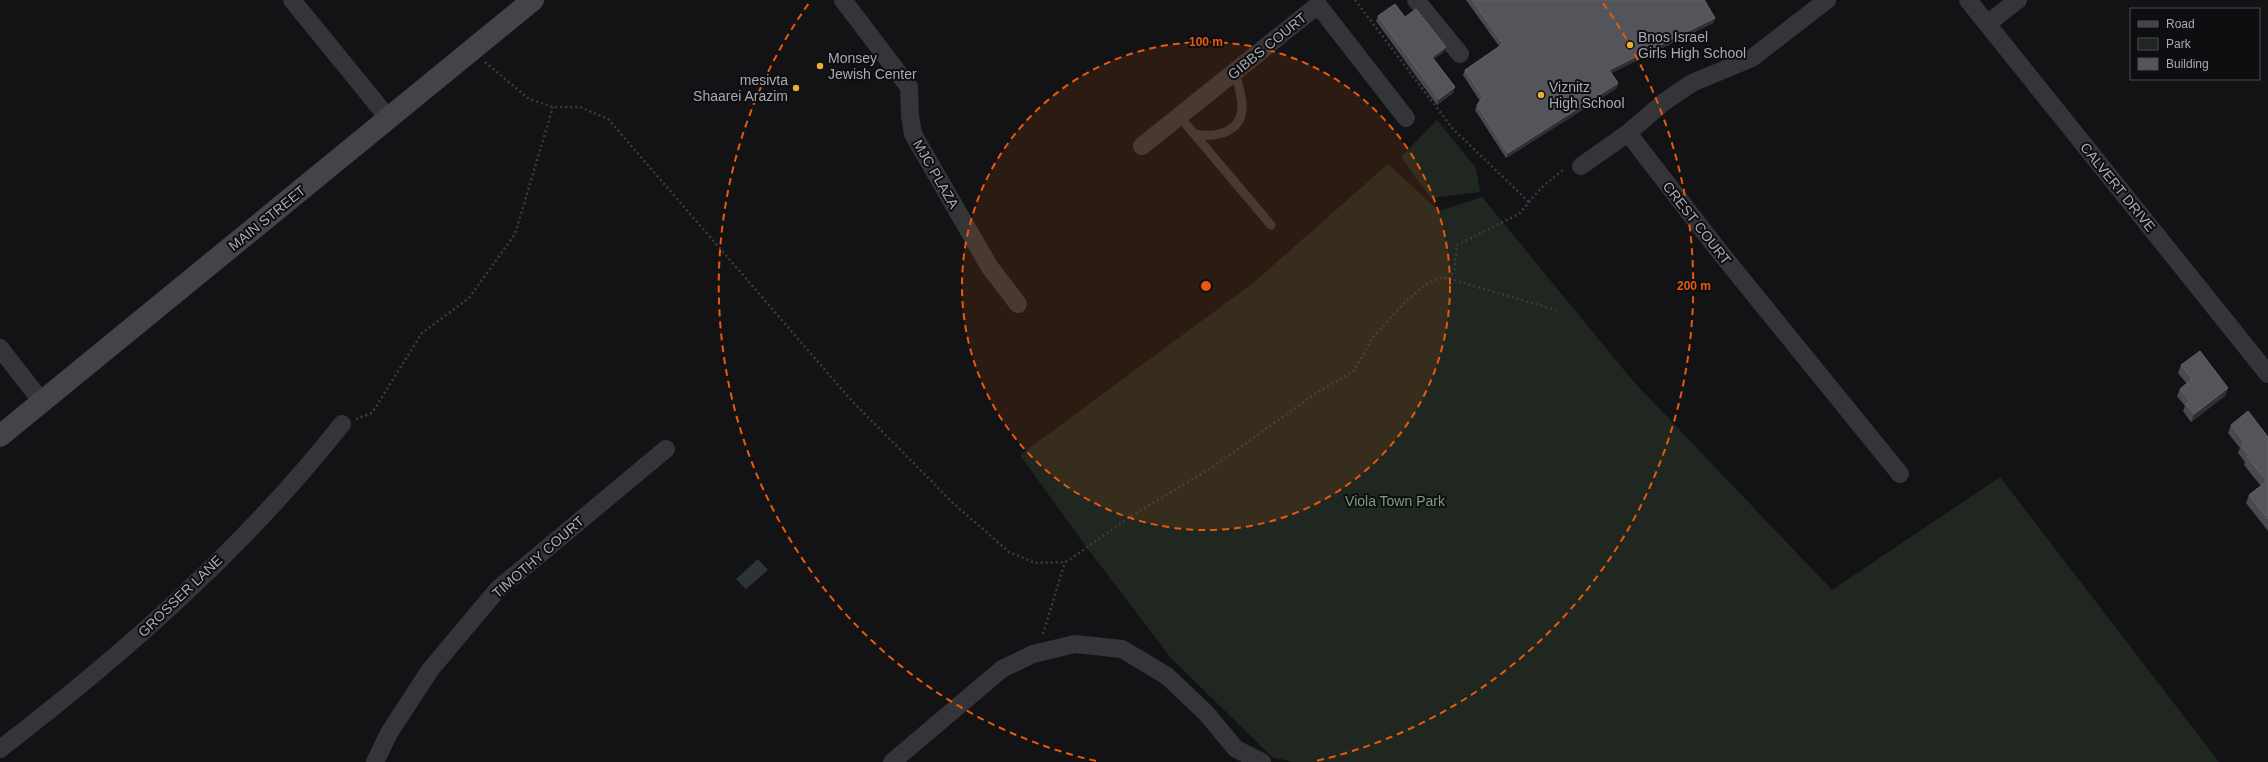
<svg xmlns="http://www.w3.org/2000/svg" width="2268" height="762" font-family="Helvetica,sans-serif">
<style>
.green{fill:#1f2720}
.water{fill:#2c343a}
.lines{fill:none;stroke-linecap:round;stroke-linejoin:round}
.path{stroke:#3a3c40;stroke-width:2.5;stroke-dasharray:2 3;stroke-linecap:butt}
.service{stroke:#343539;stroke-width:9}
.minor{stroke:#343539;stroke-width:18}
.secondary{stroke:#424449;stroke-width:22}
.wall{fill:#494a50}
.shaded-wall{fill:#2f3034}
.building{fill:#53555b;stroke:#606269}
.ring{fill:none;stroke:#e8590c;stroke-width:2;stroke-dasharray:7 5}
.poi-dot{fill:#edad33;stroke:#0e0e10;stroke-width:1.5}
.labels{text-anchor:middle;dominant-baseline:central;stroke-width:4;stroke-linejoin:round;paint-order:stroke}
.poi-label{font-size:14px;fill:#a5aab5;stroke:#0e0e10;text-anchor:start}
.street-label{font-size:14px;fill:#a5aab5;stroke:#0e0e10}
.park-label{font-size:14px;fill:#7c9f7e;stroke:#0e0e10}
.centre{fill:#e8590c;stroke:#0e0e10;stroke-width:2}
.ring-label{font-size:12px;text-anchor:middle;font-weight:bold;fill:#e8590c;stroke:#0e0e10;stroke-width:4;stroke-linejoin:round;paint-order:stroke}
</style>
<rect width="100%" height="100%" fill="#131315"/>
<!-- green -->
<path class="green" d="M1437,120L1476,168L1480,192L1431,198L1401,157Z
M1388,164L1439,211L1482,197L1633,381L1832,590L2000,477L2219,762H1293L1272,757L1171,658L1087,548L1020,455L1253,283Z"/>
<!-- water -->
<path class="water" d="M758,559L768,570L746,589L736,579Z"/>
<g class="lines">
<!-- path -->
<path class="path" d="M1355,0L1453,129L1529,202
M485,62L529,99L553,107H580L608,119L851,400L953,503L1009,552L1035,563L1065,562L1072,558L1131,516L1213,467L1316,393L1354,371L1373,337L1405,302L1425,285L1443,277L1556,310
M1449,279L1454,270L1457,245L1519,214L1541,188L1564,169
M356,419L372,413L422,333L469,298L515,234L553,107
M1043,634L1065,562"/>
<!-- service -->
<path class="service" d="M1179,116L1271,225
M1195,134C1215,138 1241,133 1242,108C1243,97 1237,83 1235,71"/>
<!-- minor -->
<path class="minor" d="M292,0L389,119
M843,0L909,87L910,116L913,134L989,266L1018,304
M1416,0L1460,54
M1827,0L1752,58L1692,83L1664,102L1628,133L1719,251L1900,474
M1968,0L2268,374
M1987,24L2018,0
M1142,146L1318,5L1406,118
M1581,166L1628,133
M0,348L42,402
M0,749C125,653 244,548 342,424
M375,762L389,733L430,670L498,589L666,449
M892,762L1002,669L1033,654L1075,644L1122,649L1167,676L1206,713L1236,749L1262,762"/>
<!-- secondary -->
<path class="secondary" d="M0,436L533,0"/>
</g>
<!-- wall -->
<path class="wall" d="M1466,0H1705L1715,18L1713,23L1611,73L1618,83L1617,88L1506,158L1475,110L1477,105L1480,101L1463,75L1465,70L1499,46Z
M1378,16L1405,17L1444,52L1434,59L1455,87L1453,93L1437,105L1376,21Z
M2181,365L2228,388L2225,396L2191,422L2183,411L2185,406L2177,396L2180,389L2187,384L2178,373Z
M2231,425L2268,437V531L2246,503L2249,495L2261,486L2244,465L2245,462L2238,453L2240,448L2228,433Z"/>
<!-- shaded-wall -->
<path class="shaded-wall" d="M1715,18L1713,23L1608,75L1609,70Z
M1446,47L1444,52L1430,62L1432,57Z
M1618,83L1617,88L1506,158L1508,153Z
M1455,87L1453,93L1437,105L1439,99Z
M2228,388L2225,396L2191,422L2194,414Z"/>
<!-- building -->
<path class="building" d="M1472,0H1704L1715,18L1609,70L1618,83L1508,153L1477,105L1483,97L1465,70L1503,44Z
M1395,4L1405,17L1416,9L1446,47L1432,57L1455,87L1439,99L1378,16Z
M2200,351L2228,388L2194,414L2186,404L2190,401L2180,389L2192,379L2181,365Z
M2248,411L2268,437V519L2249,495L2267,481L2247,457L2249,456L2241,445L2244,442L2231,425Z"/>
<!-- distance rings -->
<circle cx="1206" cy="286" r="244" fill="#e8590c" fill-opacity=".12"/>
<g class="ring">
<circle cx="1206" cy="286" r="244"/>
<path d="M1096 761A488 488 0 0 1 809 3M1603 3A488 488 0 0 1 1316 761"/>
</g>
<!-- markers -->
<g class="poi-dot">
<circle cx="1630" cy="45" r="4"/>
<circle cx="820" cy="66" r="4"/>
<circle cx="796" cy="88" r="4"/>
<circle cx="1541" cy="95" r="4"/>
</g>
<g class="labels">
<!-- poi labels -->
<g class="poi-label">
<text x="1638" y="37">Bnos Israel<tspan x="1638" dy="16">Girls High School</tspan></text>
<text x="828" y="58">Monsey<tspan x="828" dy="16">Jewish Center</tspan></text>
<text x="788" y="80" text-anchor="end">mesivta<tspan x="788" dy="16">Shaarei Arazim</tspan></text>
<text x="1549" y="87">Viznitz<tspan x="1549" dy="16">High School</tspan></text>
</g>
<!-- street labels -->
<g class="street-label">
<text transform="translate(1267 46) rotate(-39)">GIBBS COURT</text>
<text transform="translate(936 174) rotate(60)">MJC PLAZA</text>
<text transform="translate(2118 187) rotate(51)">CALVERT DRIVE</text>
<text transform="translate(267 218) rotate(-39)">MAIN STREET</text>
<text transform="translate(1697 223) rotate(52)">CREST COURT</text>
<text transform="translate(538 557) rotate(-41)">TIMOTHY COURT</text>
<text transform="translate(180 596) rotate(-44)">GROSSER LANE</text>
</g>
<!-- park labels -->
<g class="park-label">
<text x="1395" y="501">Viola Town Park</text>
</g>
</g>
<circle cx="1206" cy="286" r="6" class="centre"/>
<g class="ring-label">
<text x="1206" y="46">100 m</text>
<text x="1694" y="290">200 m</text>
</g>
<!-- legend -->
<rect x="2130" y="8" width="130" height="72" fill="#0e0e10" stroke="#4a4c52"/>
<rect x="2138" y="21" width="20" height="6" fill="#424449" stroke="#4a4c52"/>
<text x="2166" y="28" font-size="12" fill="#a5aab5">Road</text>
<rect x="2138" y="38" width="20" height="12" fill="#1f2720" stroke="#4a4c52"/>
<text x="2166" y="48" font-size="12" fill="#a5aab5">Park</text>
<rect x="2138" y="58" width="20" height="12" fill="#53555b" stroke="#4a4c52"/>
<text x="2166" y="68" font-size="12" fill="#a5aab5">Building</text>
</svg>
